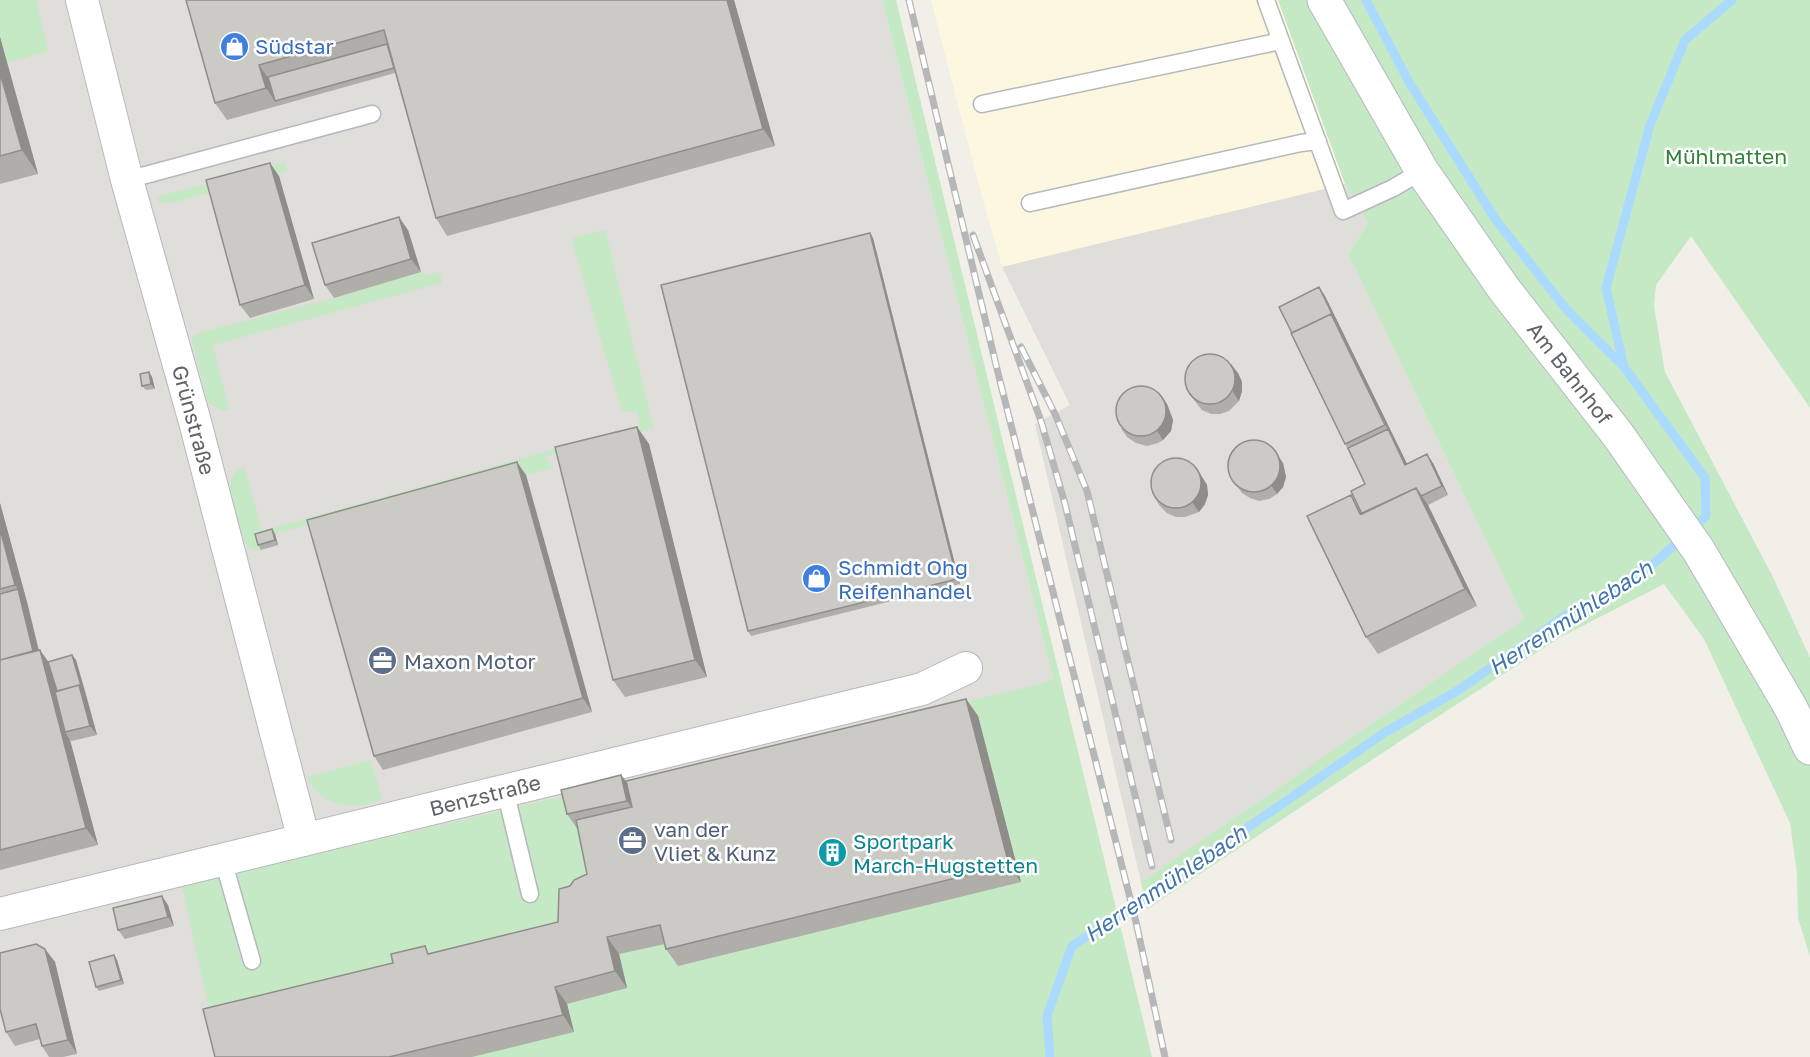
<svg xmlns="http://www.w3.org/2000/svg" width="1810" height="1057" font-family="'Golos Text',sans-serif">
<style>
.commercial{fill:#fef7e0}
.industrial{fill:#e0deda}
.green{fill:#c5e8c5}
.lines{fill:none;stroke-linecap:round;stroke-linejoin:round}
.stream{stroke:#aadaff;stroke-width:9}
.lane-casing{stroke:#b5b8bc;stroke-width:19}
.street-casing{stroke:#b5b8bc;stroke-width:34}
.secondary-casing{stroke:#b6babf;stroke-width:35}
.lane{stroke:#fff;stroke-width:16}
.street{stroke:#fff;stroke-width:32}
.secondary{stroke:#fff;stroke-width:33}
.rail-casing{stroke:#b6b7b8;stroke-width:7}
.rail{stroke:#fff;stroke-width:4.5;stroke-dasharray:14;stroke-linecap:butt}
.wall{fill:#afaea9}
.shaded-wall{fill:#8f8d8a}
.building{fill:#cccac5;stroke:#8f8d8a;stroke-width:1.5}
.labels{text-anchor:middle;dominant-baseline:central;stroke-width:5;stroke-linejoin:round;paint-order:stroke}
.shop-label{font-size:21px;fill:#366cbe;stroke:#fff;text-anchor:start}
.park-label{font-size:21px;fill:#348238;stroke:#fff}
.street-label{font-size:21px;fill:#5f6368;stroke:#fff}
.service-label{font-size:21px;fill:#4e5e75;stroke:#fff;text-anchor:start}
.culture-label{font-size:21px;fill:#0d838f;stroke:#fff;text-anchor:start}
.water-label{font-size:22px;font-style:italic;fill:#4174aa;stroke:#fff}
</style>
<rect width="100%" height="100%" fill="#f1efe8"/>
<!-- commercial -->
<path class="commercial" d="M931,0H1278L1345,184L1002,267L978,182Z"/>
<!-- industrial -->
<path class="industrial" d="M0,0H882L1053,678L1041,684L183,886L219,1057H0Z
M1345,184L1368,223L1348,254L1524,619L1141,882L1035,424L1070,405L1002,267Z"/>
<!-- green -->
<path class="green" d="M0,0H36L48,51L7,63L0,38Z
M882,0H896L1152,1057H219L182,886L1040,684L1053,678Z
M1278,0H1810V408L1691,236L1656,285L1654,306L1665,372L1774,579L1810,658V956L1798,918L1797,874L1790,823L1704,639L1664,584L1559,638L1417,730L1147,909L1141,882L1524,619L1348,254L1368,223L1345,184Z
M285,162L287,171L172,203H164L157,199L160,196Z
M605,230L654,428L545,457L552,468L526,475L362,511L259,538L261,550L258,551L248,547L244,541L230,487L232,478L236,470L245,468L262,531L640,425L637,412H622L571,238Z
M421,272L427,275L440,272L442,283L213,345L229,409L222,411L208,402L192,340L193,336L198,333L334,298Z
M370,760L383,800C373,802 363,806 354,806C333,806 314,795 307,777Z"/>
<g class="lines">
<!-- stream -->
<path class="stream" d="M1366,0L1409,82L1496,220L1566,309L1624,367
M1050,1057L1047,1016L1072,946L1145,899L1384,733L1457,691L1568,614L1638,578L1706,516L1705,478L1624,367L1606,288L1650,125L1685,40L1732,0"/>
<defs>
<path id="lane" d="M1266,0L1343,211L1393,188L1422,171
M982,104L1281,41
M127,180L372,114
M1030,203L1301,143L1318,141
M505,790L530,894
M223,860L252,961"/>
<path id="street" d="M82,0L127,180L195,422L304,840
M0,914L922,689L966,668"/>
<path id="secondary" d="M1324,0L1422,171L1504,289L1618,435L1699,551L1791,708L1810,748"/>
</defs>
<!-- lane casing -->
<use href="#lane" class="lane-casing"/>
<!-- street casing -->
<use href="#street" class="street-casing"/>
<!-- secondary casing -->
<use href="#secondary" class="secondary-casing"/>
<!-- lane -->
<use href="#lane" class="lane"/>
<!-- street -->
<use href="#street" class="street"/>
<!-- secondary -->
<use href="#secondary" class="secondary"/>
<defs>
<path id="rail" d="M909,0L998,373L1136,922L1165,1057
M973,235L1041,421L1065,504L1152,866
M1021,347L1055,414L1087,491L1171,840"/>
</defs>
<!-- rail casing -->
<use href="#rail" class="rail-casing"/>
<!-- rail -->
<use href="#rail" class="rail"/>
</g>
<!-- wall -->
<path class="wall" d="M186,0H734L775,146L447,236L436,218L395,73L227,120L215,103Z
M0,37L38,174L0,184Z
M279,176L314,299L250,318L240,305Z
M408,230L421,272L334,298L325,285Z
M870,233L873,238L960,584L751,636L748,631Z
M1319,287L1325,296L1407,464L1433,463L1448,495L1428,505L1477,606L1378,654L1366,637L1356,502L1365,484L1345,444Z
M149,372L152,377L155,389L146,390L142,386Z
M1238,373L1242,382V391L1239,401L1229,411L1220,414H1211L1202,410L1189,394Z
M1167,404L1173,420L1171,431L1163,440L1158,443L1147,446L1136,443L1127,437L1121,428Z
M637,427L649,444L707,677L625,697L613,680Z
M1283,463L1286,477L1283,487L1277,494L1269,499L1259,501L1250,498L1242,493L1230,476Z
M1196,467L1207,485L1208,495L1205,504L1199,512L1185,517H1176L1167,513L1160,506L1154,497Z
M526,475L592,712L383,770L374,756Z
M0,503L27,602L39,650L48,662L72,655L76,660L86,694L97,735L72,741L70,740L98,845L0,870Z
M272,529L275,534L278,545L261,550L258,545Z
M966,699L978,716L1021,882L678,966L666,949L665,944L619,954L627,988L567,1004L574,1032L472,1057H215L431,953L558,922L570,886L587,874L578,830L567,814L621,775L626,781Z
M168,905L174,926L125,939L118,930Z
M45,949L55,962L77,1054L63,1057H49L42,1046L40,1039L15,1046L6,1032Z
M114,955L117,960L124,984L99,991L96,987Z"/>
<!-- shaded-wall -->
<path class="shaded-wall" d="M727,0H734L775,146L763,129Z
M0,37L38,174L22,150L0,73Z
M259,65L271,82L275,101L266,88Z
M270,163L279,176L314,299L305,285Z
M399,217L408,230L421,272L411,259Z
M870,233L873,238L960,584L957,579Z
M1319,287L1325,296L1412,474L1405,465L1388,429L1385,425Z
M1231,364L1238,373L1242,382V391L1239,401L1233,392Z
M149,372L152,377L155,389L151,384Z
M1161,395L1167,404L1173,420L1171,431L1163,440L1157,431Z
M637,427L649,444L707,677L695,660Z
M1277,454L1283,463L1286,477L1283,487L1277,494L1271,485Z
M1427,454L1433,463L1448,495L1442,486Z
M517,462L526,475L592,712L583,698Z
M1196,467L1207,485L1208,495L1205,504L1199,512L1192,502Z
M1416,488L1428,505L1477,606L1465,589Z
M0,503L27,602L43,669L34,656L18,589L15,585L0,529Z
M272,529L275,534L278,545L275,540Z
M40,650L52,667L65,732L70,740L98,845L86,828Z
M72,655L76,660L97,735L90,726Z
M966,699L978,716L1021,882L1009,865Z
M621,775L638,798L644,824L627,801Z
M162,896L168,905L174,926L168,917Z
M607,937L619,954L627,988L615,971Z
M45,949L55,962L77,1054L68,1040Z
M114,955L117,960L124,984L121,980Z
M555,987L567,1004L574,1032L563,1015Z"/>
<!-- building -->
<path class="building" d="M186,0H727L763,129L436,218L384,30L259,65L266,88L215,103Z
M387,44L394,68L275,101L268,77Z
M0,73L22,150L0,156Z
M270,163L305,285L240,305L206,180Z
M399,217L411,259L325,285L312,243Z
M870,233L957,579L748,631L661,285Z
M1319,287L1334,318L1331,314L1292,333L1279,307Z
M1331,314L1385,425L1345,444L1291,333Z
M1185 379a25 25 0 1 1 50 0a25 25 0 1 1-50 0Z
M149,372L151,384L142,386L140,374Z
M1116 411a25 25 0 1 1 50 0a25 25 0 1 1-50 0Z
M637,427L695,660L613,680L555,447Z
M1388,429L1405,465L1427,454L1442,486L1421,496L1416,488L1362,514L1351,491L1365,484L1348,448Z
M1228 466a26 26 0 1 1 52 0a26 26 0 1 1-52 0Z
M1151 483a25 25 0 1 1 50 0a25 25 0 1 1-50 0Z
M517,462L583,698L374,756L307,520Z
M1416,488L1465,589L1366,637L1307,516L1351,495L1360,514Z
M0,529L15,585L0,589Z
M272,529L275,540L258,545L255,534Z
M18,589L33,651L0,660V594Z
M40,650L86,828L0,850V660Z
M72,655L82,689L79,685L57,691L48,662Z
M79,685L90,726L65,732L55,692Z
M966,699L1009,865L666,949L660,925L607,937L615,971L555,987L563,1015L389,1057H215L203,1009L393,963L391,954L425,946L428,954L558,922L559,889L570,886L574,880L587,874L576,820L632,807L626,781Z
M621,775L627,801L567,814L561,790Z
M162,896L168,917L118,930L113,908Z
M36,944L45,949L68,1040L42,1046L36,1024L6,1032L0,1009V953Z
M114,955L121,980L96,987L89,962Z"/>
<!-- icons -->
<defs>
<symbol id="shop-disc" viewBox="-11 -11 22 22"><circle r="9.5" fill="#3f7fe0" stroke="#fff"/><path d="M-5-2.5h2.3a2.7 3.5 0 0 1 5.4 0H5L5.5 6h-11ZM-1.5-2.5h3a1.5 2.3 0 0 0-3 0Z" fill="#fff"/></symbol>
<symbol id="office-disc" viewBox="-11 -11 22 22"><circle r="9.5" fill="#5c6f8a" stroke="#fff"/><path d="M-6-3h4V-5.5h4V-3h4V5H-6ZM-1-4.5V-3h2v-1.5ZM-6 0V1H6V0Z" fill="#fff"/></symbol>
<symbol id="building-disc" viewBox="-11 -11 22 22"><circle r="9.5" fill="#0f9aa8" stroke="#fff"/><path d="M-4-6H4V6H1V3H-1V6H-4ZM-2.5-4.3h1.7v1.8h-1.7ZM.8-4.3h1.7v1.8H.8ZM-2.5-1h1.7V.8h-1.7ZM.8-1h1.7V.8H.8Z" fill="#fff"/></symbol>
</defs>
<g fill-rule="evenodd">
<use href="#shop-disc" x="218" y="30" width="33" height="33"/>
<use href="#shop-disc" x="800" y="562" width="33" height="33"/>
<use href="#office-disc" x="366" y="644" width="33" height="33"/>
<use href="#office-disc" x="616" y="824" width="33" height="33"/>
<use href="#building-disc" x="816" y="836" width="33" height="33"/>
</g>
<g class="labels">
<!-- shop labels -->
<g class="shop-label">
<text x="255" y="46">Südstar</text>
<text x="838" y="567">Schmidt Ohg<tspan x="838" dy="24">Reifenhandel</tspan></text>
</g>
<!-- park labels -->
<g class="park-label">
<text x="1726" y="156">Mühlmatten</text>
</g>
<!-- street labels -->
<g class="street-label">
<text transform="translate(1570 373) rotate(52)">Am Bahnhof</text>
<text transform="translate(194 420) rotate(75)">Grünstraße</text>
<text transform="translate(485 795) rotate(-14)">Benzstraße</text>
</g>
<!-- service labels -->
<g class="service-label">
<text x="404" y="661">Maxon Motor</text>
<text x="654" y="829">van der<tspan x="654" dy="24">Vliet &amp; Kunz</tspan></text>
</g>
<!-- culture labels -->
<g class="culture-label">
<text x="853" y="841">Sportpark<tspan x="853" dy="24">March-Hugstetten</tspan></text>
</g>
<!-- water labels -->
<g class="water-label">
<text transform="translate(1570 617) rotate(-33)">Herrenmühlebach</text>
<text transform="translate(1165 883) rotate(-34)">Herrenmühlebach</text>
</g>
</g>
</svg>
